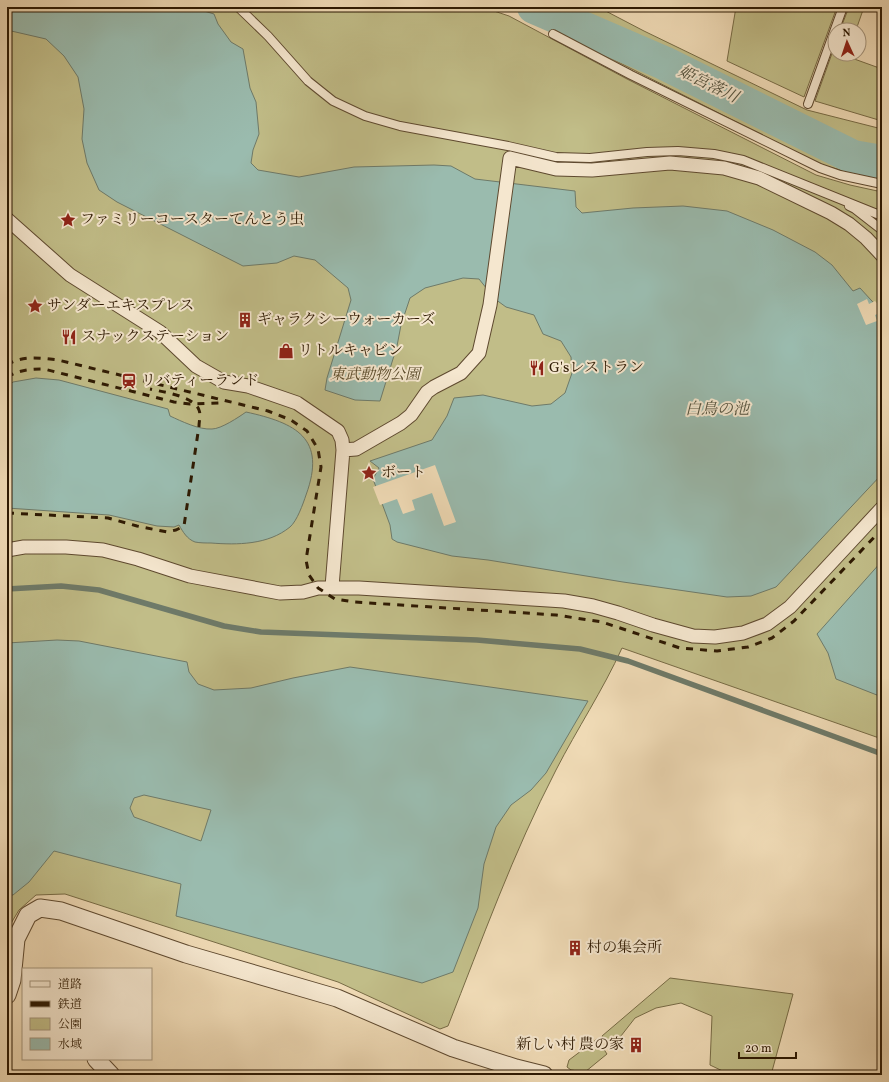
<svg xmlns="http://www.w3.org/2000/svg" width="889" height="1082" font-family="Vollkorn,'Noto Serif JP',serif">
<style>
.green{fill:#c1bd88;stroke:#776b45}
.water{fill:#9abbae;stroke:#6e7a69;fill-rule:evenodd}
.pier{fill:#efdab5}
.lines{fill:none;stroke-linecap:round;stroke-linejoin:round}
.stream{stroke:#6e7a69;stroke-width:5.5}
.river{stroke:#9abbae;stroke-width:34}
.service-casing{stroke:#5e492f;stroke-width:10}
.pedestrian-casing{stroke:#5e492f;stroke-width:15}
.minor-casing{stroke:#5e492f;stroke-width:19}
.service{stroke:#f5e7cf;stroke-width:8}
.pedestrian{stroke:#f5e7cf;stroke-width:13}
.minor{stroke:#f5e7cf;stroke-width:17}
.rail{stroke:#2d1902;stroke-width:3;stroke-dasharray:7 7;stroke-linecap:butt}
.labels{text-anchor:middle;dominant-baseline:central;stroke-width:4;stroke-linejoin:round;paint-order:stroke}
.poi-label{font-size:15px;fill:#2d1902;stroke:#f5e7cf;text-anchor:start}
.park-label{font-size:15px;font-style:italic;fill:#594a2a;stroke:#f5e7cf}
.water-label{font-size:16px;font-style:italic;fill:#53523e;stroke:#f5e7cf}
</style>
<rect width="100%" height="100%" fill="#efdab5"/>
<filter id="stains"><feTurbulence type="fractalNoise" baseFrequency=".005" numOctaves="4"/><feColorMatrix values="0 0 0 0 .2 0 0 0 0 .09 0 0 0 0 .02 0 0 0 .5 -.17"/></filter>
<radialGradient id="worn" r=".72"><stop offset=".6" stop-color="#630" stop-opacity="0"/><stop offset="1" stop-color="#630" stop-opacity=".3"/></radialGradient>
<!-- green -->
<path class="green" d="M7,7H482L509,16L627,79L816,175L850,185L882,192V739L622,648C603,690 577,729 556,770C513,853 482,940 448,1026L440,1029L338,982L65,894L36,895L19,910L7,930Z
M575,7H598L644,31L807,110L882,129V150L844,141L685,61L572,13Z
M736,7H837L804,97L727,61Z
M849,7H864L856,30H840Z
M565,26C624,53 682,82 740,111C785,134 831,164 882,171V180L821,165L561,33Z
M835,45V54H847L846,56L882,69V121L815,101Z
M670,978L793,994L771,1075H731L710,1065L712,1016L681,1003L656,1008L635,1018L610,1050L602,1036Z
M597,1039L607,1054L585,1072L571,1070L567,1067L569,1060Z"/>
<!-- water -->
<path class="water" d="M7,7H191L214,14L218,24L231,42L243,49L250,88L256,102L259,134L253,150L251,163L258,170L299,177L354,167L434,165L451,166L475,179L575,191L576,207L582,213L633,208L683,206L727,211L773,230L815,252L832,265L853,291L860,288L882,312V474L776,587L751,596L727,597L623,582L488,560L452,556L397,542L392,539L390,525L373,479L379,468L370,461L432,440L447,416L454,398L483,395L532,406L551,404L565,393L572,373L571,357L561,341L543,334L534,315L506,307L495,299L479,279L463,278L425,288L410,298L401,325L397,346L380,401L355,400L325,390L327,378L351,300L348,288L315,260L294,256L277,263L243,266L117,202L99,190L87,163L82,139L84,109L78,77L64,56L46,39L7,30Z
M36,378L59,380L168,409L170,416C181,421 199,430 212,429C221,429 239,417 246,412C296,423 327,438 306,495C303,504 297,521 290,527C268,545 237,545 211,543C206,543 200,543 195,542C187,539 183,532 179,525L174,527L157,526L109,515L7,508V387L13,382Z
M882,561V697L836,679L828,653L817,634Z
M57,640L79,641L187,662L189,672L198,684L214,690L251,688L293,678L350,667L588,701L546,773L531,790L511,805L496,827L484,864L478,908L453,972L422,983L176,916L181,884L54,851L29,882L13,895H7V643ZM144,795L211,810L201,841L134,817L130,808L134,798Z"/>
<!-- pier -->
<path class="pier" d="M867,299L869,304L875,301L882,309V312L875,315L877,321L866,325L857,304Z
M435,465L456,522L444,526L432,493L412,500L415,510L403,514L397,499L380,505L373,487Z"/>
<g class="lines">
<!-- stream -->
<path class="stream" d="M7,589L61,586L99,590L224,626L261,632L477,640L580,649L628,661L882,754"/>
<!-- river -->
<path class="river" d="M534,7L664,63L853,157L882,162"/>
<defs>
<path id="service" d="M238,7L268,36L308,81L333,101L365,116L400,126L508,146L556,157L590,158L647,152L678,151L714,154L743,160L882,216
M553,34L631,75L820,168L840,175L882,184
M808,104L843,7
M849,206L855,209L882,230"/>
<path id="pedestrian" d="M7,219L70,275L160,332L196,366L224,382L248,386L297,403L338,431L342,440L343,450L332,587
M343,450L356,449L401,423L411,415L427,392L434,387L461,373L479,353L490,305L510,158L556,169L592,170L670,163L724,168L759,178L831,213L849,224L866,238L882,255
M7,550L24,547H66L103,550L138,559L190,576L280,593L303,592L318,588H359L564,601L593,606L618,613L653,625L693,636L715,637L743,633L767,624L790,607L882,508"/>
<path id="minor" d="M7,995L12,980L16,939L28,915L40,908L61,911L186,954L337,998L453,1048L516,1068L544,1075
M96,1059L111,1075"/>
</defs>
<!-- service casing -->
<use href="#service" class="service-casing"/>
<!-- pedestrian casing -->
<use href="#pedestrian" class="pedestrian-casing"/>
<!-- minor casing -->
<use href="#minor" class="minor-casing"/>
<!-- service -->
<use href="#service" class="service"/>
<!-- pedestrian -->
<use href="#pedestrian" class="pedestrian"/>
<!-- minor -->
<use href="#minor" class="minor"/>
<!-- rail -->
<path class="rail" d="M7,365C22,355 40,358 58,360L268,411L291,420L307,431L318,449L321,467L306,560L309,575L318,588L335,599L354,602L556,615L602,622L680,648L717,651L748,647L772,638L794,621L882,529
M7,377C19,370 30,369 44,369L174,402L190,404L221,403
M7,513L108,518L137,526L167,532L176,530L184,526L199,426C199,421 201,415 199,410C194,396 163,392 150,389"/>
</g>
<!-- icons -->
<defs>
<symbol id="sight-bare" viewBox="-9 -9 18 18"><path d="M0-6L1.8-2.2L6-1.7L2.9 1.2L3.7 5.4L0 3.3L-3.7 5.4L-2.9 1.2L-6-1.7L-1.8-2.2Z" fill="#8f2418" stroke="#f5e7cf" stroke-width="2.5" paint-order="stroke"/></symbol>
<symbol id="building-bare" viewBox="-9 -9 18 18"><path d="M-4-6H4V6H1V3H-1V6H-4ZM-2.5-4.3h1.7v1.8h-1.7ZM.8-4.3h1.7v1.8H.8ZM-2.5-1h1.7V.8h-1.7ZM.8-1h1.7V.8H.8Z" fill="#8f2418" stroke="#f5e7cf" stroke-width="2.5" paint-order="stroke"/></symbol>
<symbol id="restaurant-bare" viewBox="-9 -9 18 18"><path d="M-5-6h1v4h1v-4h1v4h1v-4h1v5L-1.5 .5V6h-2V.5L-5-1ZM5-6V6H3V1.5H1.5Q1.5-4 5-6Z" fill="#8f2418" stroke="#f5e7cf" stroke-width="2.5" paint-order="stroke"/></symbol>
<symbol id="shop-bare" viewBox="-9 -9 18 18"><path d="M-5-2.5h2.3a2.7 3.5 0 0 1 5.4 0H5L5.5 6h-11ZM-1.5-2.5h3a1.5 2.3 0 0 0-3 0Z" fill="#8f2418" stroke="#f5e7cf" stroke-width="2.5" paint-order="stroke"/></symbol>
<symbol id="station-bare" viewBox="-9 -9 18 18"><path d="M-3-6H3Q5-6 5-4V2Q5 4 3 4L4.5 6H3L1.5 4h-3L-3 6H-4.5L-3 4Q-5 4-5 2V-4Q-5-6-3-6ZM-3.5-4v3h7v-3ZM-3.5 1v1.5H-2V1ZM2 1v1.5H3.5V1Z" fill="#8f2418" stroke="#f5e7cf" stroke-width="2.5" paint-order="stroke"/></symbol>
</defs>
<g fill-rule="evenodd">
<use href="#sight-bare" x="57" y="209" width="22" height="22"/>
<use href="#sight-bare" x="24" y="295" width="22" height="22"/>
<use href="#building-bare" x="234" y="309" width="22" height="22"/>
<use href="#restaurant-bare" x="58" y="326" width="22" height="22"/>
<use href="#shop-bare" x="275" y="340" width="22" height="22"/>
<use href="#restaurant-bare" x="526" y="357" width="22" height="22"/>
<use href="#station-bare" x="118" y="370" width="22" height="22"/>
<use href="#sight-bare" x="358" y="462" width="22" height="22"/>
<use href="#building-bare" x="564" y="937" width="22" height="22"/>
<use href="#building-bare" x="625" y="1034" width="22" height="22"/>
</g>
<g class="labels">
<!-- poi labels -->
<g class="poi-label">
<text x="80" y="220">ファミリーコースターてんとう虫</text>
<text x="47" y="306">サンダーエキスプレス</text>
<text x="257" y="320">ギャラクシーウォーカーズ</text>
<text x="81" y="337">スナックステーション</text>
<text x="298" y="351">リトルキャビン</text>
<text x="549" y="368">G'sレストラン</text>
<text x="141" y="381">リバティーランド</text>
<text x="381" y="473">ボート</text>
<text x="587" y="948">村の集会所</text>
<text x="624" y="1045" text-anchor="end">新しい村 農の家</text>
</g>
<!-- park labels -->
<g class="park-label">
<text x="375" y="375">東武動物公園</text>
</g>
<!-- water labels -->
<g class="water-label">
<text transform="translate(708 85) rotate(26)">姫宮落川</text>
<text x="717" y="410">白鳥の池</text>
</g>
</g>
<!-- margin -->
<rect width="889" height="1082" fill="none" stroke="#efdab5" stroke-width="24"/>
<rect x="8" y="8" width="873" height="1066" fill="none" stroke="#2d1902" stroke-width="2"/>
<rect x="12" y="12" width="865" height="1058" fill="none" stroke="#2d1902"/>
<!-- legend -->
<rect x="22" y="968" width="130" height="92" fill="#f5e7cf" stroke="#a5957d"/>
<rect x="30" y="981" width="20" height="6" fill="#f5e7cf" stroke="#a5957d"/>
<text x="58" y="988" font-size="12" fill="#2d1902">道路</text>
<rect x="30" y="1001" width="20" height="6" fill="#2d1902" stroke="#a5957d"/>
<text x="58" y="1008" font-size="12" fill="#2d1902">鉄道</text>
<rect x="30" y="1018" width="20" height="12" fill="#c1bd88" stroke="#a5957d"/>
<text x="58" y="1028" font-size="12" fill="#2d1902">公園</text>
<rect x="30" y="1038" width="20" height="12" fill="#9abbae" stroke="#a5957d"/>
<text x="58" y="1048" font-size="12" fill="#2d1902">水域</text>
<!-- north arrow -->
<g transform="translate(847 42) rotate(357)"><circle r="19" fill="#f5e7cf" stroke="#a5957d"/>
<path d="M0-3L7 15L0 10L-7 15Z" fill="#8f2418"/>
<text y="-6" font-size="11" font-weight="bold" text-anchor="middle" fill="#2d1902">N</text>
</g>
<!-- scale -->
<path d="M739 1052v6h57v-6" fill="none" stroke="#2d1902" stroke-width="2"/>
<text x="745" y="1052" font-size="12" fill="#2d1902" stroke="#f5e7cf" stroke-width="3" paint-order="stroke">20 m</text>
<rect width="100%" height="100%" filter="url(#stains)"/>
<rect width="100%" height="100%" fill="url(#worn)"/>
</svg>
